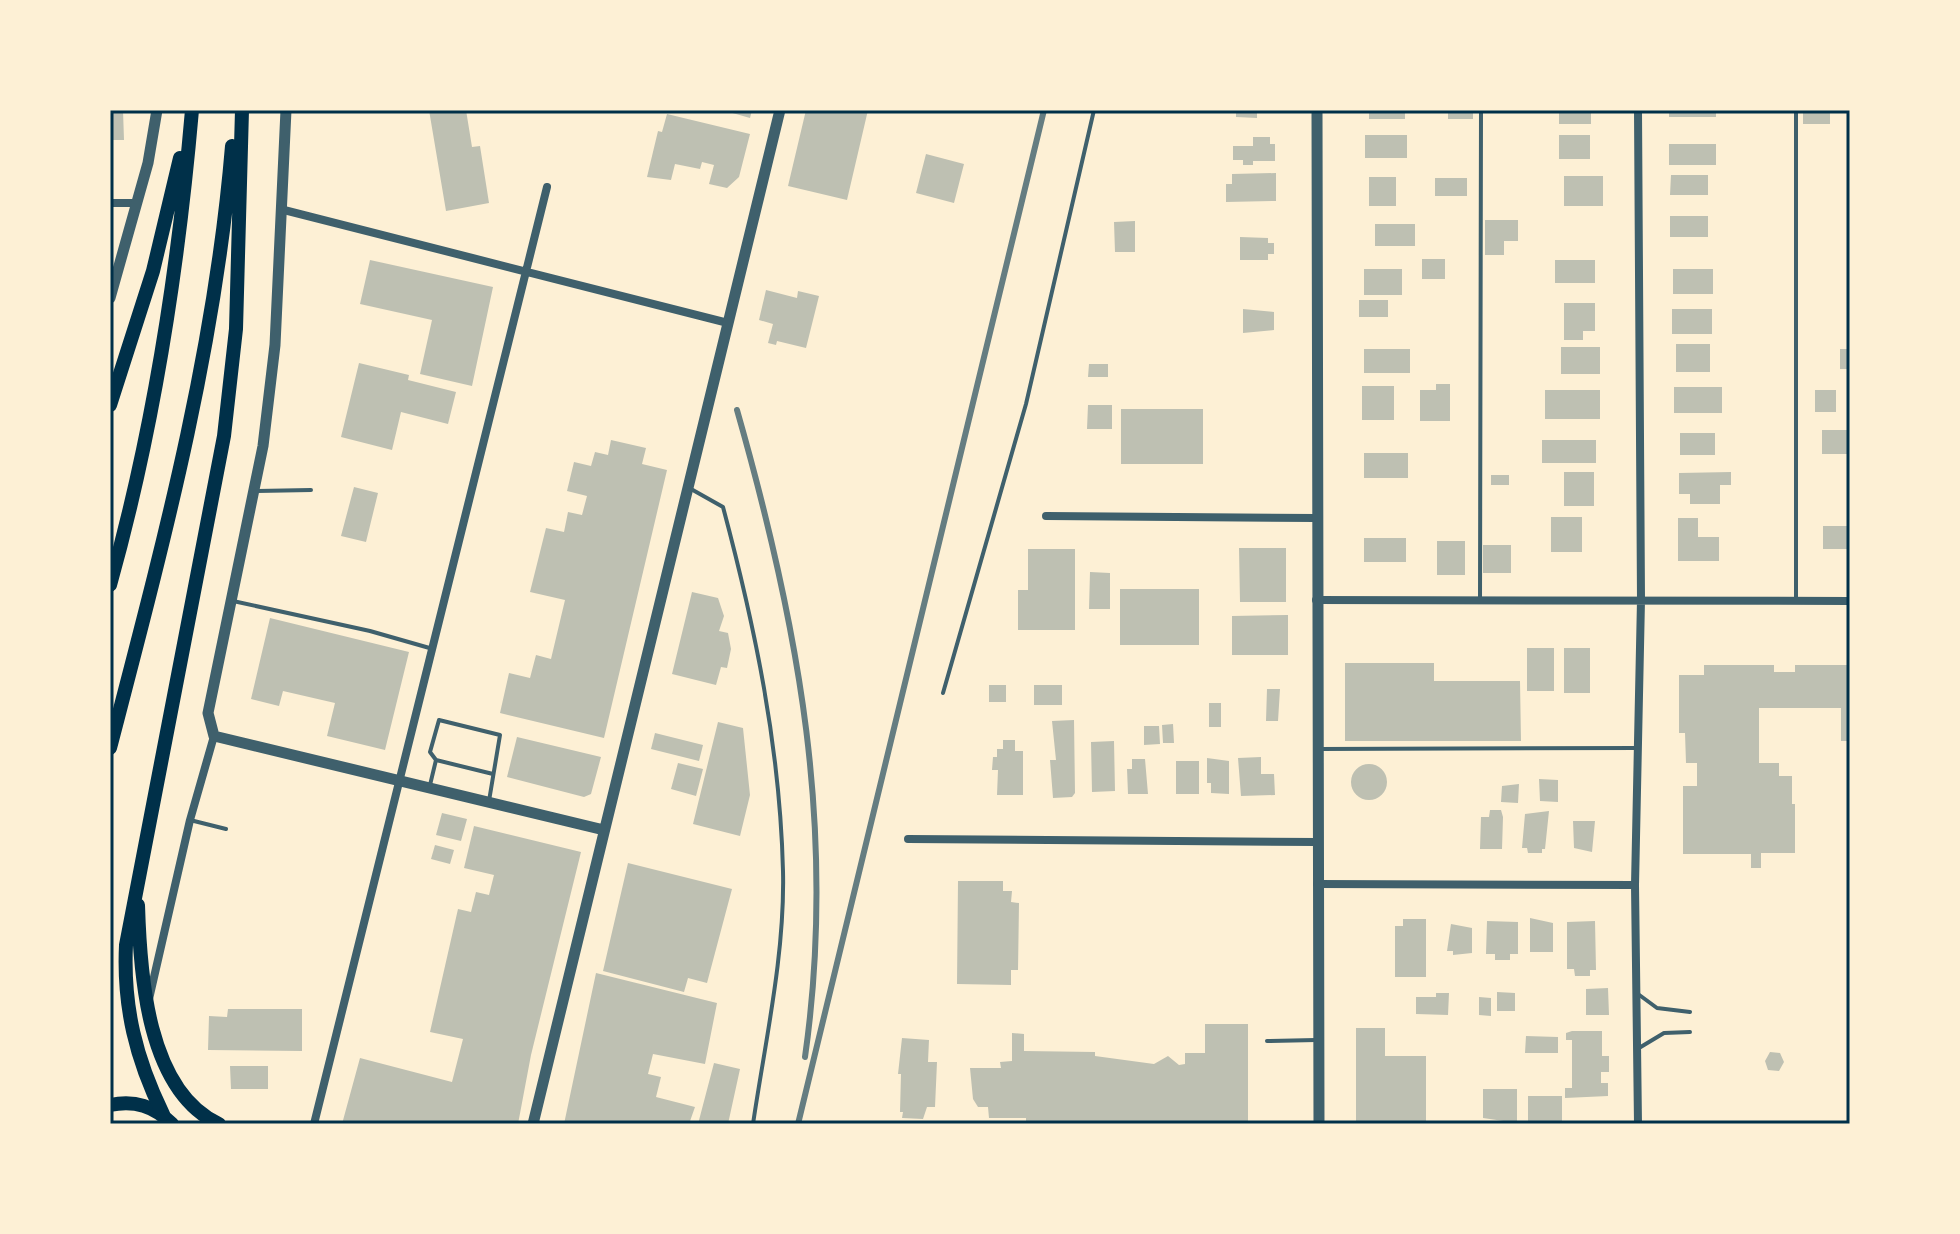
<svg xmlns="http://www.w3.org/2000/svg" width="1960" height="1234" font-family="'Roboto Condensed',sans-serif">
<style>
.building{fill:#bec0b2}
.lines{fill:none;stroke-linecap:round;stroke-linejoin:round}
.service{stroke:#3f606c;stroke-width:4}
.minor{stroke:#3f606c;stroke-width:8}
.tertiary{stroke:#3f606c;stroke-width:11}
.primary{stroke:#003049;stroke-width:14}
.trunk{stroke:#003049;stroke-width:14}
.rail{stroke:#657d81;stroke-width:6}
.neatline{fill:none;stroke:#003049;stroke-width:3}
</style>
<rect width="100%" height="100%" fill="#fdf0d5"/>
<!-- building -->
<path class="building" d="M110,110H123L124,140H110Z
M429,110H466L472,147L480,146L489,203L446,211Z
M722,110H752L750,118Z
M806,110H868L847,200L788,186Z
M1236,110H1257V118L1236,117Z
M1369,110H1405V119H1369Z
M1448,110H1473V119H1448Z
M1559,110H1591V124H1559Z
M1669,110H1716V117H1669Z
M1803,110H1830V124H1803Z
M667,114L750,134L739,177L727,188L709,184L714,165L702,162L700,169L675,164L671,180L647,177L658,131L662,132Z
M1365,135H1407V158H1365Z
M1559,135H1590V159H1559Z
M1253,137H1270V144H1275V161H1253V165H1243V160H1233V146H1253Z
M1669,144H1716V165H1669Z
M926,154L964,164L954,203L916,193Z
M1276,173V201L1226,202V184H1232V174Z
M1671,175H1708V195H1670Z
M1564,176H1603V206H1564Z
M1369,177H1396V206H1369Z
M1435,178H1467V196H1435Z
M1670,216H1708V237H1670Z
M1485,220H1518V241H1504V255H1485Z
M1135,221V252H1115L1114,222Z
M1375,224H1415V246H1375Z
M1240,237L1268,238V243H1274V254H1268V260H1240Z
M1422,259H1445V279H1422Z
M370,260L493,287L472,386L420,374L432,320L360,304Z
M1555,260H1595V283H1555Z
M1364,269H1402V295H1364Z
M1673,269H1713V294H1673Z
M766,290L797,298L798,291L819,296L806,348L777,341L776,345L768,343L773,324L759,320Z
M1359,300H1388V317H1359Z
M1564,303H1595V331H1583V340H1564Z
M1243,309L1274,312V330L1243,333Z
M1672,309H1712V334H1672Z
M1676,344H1710V372H1676Z
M1561,347H1600V374H1561Z
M1364,349H1410V373H1364Z
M1840,349H1850V369H1840Z
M359,363L409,375L408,380L456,392L448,424L401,412L392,450L341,437Z
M1089,364H1108V377H1088Z
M1436,384H1450V421H1420V390H1436Z
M1362,386H1394V420H1362Z
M1674,387H1722V413H1674Z
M1545,390H1600V419H1545Z
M1815,390H1836V412H1815Z
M1088,405H1112V429H1087Z
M1121,409H1203V464H1121Z
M1822,430H1850V454H1822Z
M1680,433H1715V455H1680Z
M611,440L646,448L642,464L667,470L604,738L500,713L509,673L530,678L536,655L551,659L565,600L530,592L546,528L564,532L568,512L582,515L587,496L567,491L574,462L591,466L595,452L608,455Z
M1542,440H1596V463H1542Z
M1364,453H1408V478H1364Z
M1564,472H1594V506H1564Z
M1731,472V485H1720V504H1690V494H1679V473Z
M1491,475H1509V485H1491Z
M354,487L378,493L366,542L341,536Z
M1551,517H1582V552H1551Z
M1678,518H1698V537H1719V561H1678Z
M1823,526H1850V549H1823Z
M1364,538H1406V562H1364Z
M1437,541H1465V575H1437Z
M1483,545H1511V573H1483Z
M1239,548H1286V602H1240Z
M1028,549H1075V630H1018V590H1028Z
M1090,572L1110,573V609H1089Z
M1120,589H1199V645H1120Z
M692,592L718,598L724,616L719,631L728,633L731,649L727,668L721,667L716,685L672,674Z
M1288,615V655H1232V616Z
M270,618L409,652L385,750L327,736L335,703L283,691L279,706L251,699Z
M1527,648H1554V691H1527Z
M1564,648H1590V693H1564Z
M1345,663H1434V681H1520L1521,741H1345Z
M1704,665H1774V672H1795V665H1850V741H1841V708H1759V763H1779V776H1792V804H1795V853H1761V868H1751V854H1683V786H1697V763H1686L1685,733H1679V675H1704Z
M989,685H1006V702H989Z
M1034,685H1062V705H1034Z
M1267,689H1280L1278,721H1266Z
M1209,703H1221V727H1209Z
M1074,720L1075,793L1072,797L1053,798L1050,760H1056L1052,721Z
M718,722L743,728L750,795L740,836L693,824Z
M1173,724L1174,743H1163L1162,725Z
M1144,726H1159L1160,744L1144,745Z
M655,733L703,745L699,761L651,749Z
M517,737L601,757L591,794L584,797L507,777Z
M1003,740H1015V751H1023V795H997L998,770H992L993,757H997V749H1003Z
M1114,741L1115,791L1092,792L1091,742Z
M1261,757V774H1274L1275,795L1241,796L1238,758Z
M1207,758L1229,761V794L1211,793V783H1207Z
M1132,759H1145L1148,794H1128L1127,769H1132Z
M1176,761H1199V794H1176Z
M678,763L703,769L696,796L671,789Z
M1351 782a18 18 0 1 1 36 0a18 18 0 1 1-36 0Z
M1539,779L1558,780V802L1540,801Z
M1519,784L1518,803L1501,802L1502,786Z
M1490,810H1501L1503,817L1502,849H1480L1481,817H1489Z
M1549,811L1545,849H1542V853H1528L1527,848H1522L1525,814Z
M442,813L467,819L461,841L436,835Z
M1573,821H1595L1592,852L1574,848Z
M474,826L581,852L531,1055L518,1124H342L360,1058L452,1082L463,1039L430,1032L458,909L471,912L476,892L489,895L494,875L464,868Z
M435,845L454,850L450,864L431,859Z
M628,863L732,889L707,983L688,978L684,992L603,971Z
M958,881H1003V891H1012L1011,902L1019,903L1018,970H1011V985L957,984Z
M1530,918L1553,923V952H1530Z
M1403,919H1426V977H1395V926H1403Z
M1487,921L1518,922V954H1510V960H1495V954H1486Z
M1595,921L1596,970H1590V976H1575L1574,969H1567V922Z
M1451,924L1472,928V953L1453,955V951H1447Z
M596,973L717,1003L705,1064L653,1054L648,1074L661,1077L656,1097L695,1107L689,1124H564Z
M1608,988L1609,1015H1586V989Z
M1497,992L1515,993V1011H1497Z
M1436,993H1449L1448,1015L1416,1014V997H1436Z
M1479,997L1491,998V1016L1479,1015Z
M228,1009H302V1051L208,1050L209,1016L227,1017Z
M1205,1024H1248V1124L1026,1121V1118H989L988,1107H978L973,1099L970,1068H1001L1000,1062L1012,1061V1033L1024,1034V1051L1095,1052V1056L1154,1064L1168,1056L1179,1065L1185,1064V1053H1205Z
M1356,1028H1385V1056H1426V1122H1356Z
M1572,1031H1602V1056H1609V1072H1601V1083H1608V1096L1565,1098V1088H1572V1040H1566V1033Z
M1526,1036L1558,1037V1053H1525Z
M902,1038L929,1040L928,1062H937L935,1107H927L923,1119L902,1118L903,1112H900L901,1074H898Z
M1770,1052L1780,1053L1784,1062L1779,1071L1768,1070L1765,1061Z
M714,1063L740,1069L728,1124H698Z
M230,1066H268V1089H231Z
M1483,1089H1517V1123L1483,1118Z
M1528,1096H1562V1124H1528Z"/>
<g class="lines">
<!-- service -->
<path class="service" d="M1796,110V599
M691,489L723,507C755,627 780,747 783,871C785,955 765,1042 753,1124
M257,491L311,490
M1480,600L1481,110
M233,601L370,631L433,649
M943,693L1026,404L1094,110
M1319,749L1638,748
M436,760L493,774
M430,785L436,760L430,752L439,720L500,735L489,801
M190,820L226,829
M1638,994L1657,1008L1690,1012
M1267,1041L1316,1040
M1639,1048L1664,1033L1690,1032"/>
<!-- minor -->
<path class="minor" d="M1638,110L1641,600L1635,885L1638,1124
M110,203H136
M284,210L728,323
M1046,516L1316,518
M1316,600L1850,601
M908,839L1317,842
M1317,884L1635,885
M149,999L190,820L214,736
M314,1124L547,187"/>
<!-- tertiary -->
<path class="tertiary" d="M286,110L275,345L263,446L208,713L214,736L604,830
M1317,110L1319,1124
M110,298L148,163L157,110
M533,1124L780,110"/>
<!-- primary -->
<path class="primary" d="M110,1105C135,1100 154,1106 172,1124"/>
<!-- trunk -->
<path class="trunk" d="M110,405L153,271L180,158
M110,585C154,428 178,272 192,110
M110,748C162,548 215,352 232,146
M138,905C140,974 147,1091 219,1124
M163,1114C136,1059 123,1007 126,945L224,436L236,329L242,110"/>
<!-- rail -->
<path class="rail" d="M737,410C799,627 837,832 805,1057
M798,1124L1044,110"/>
</g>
<!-- border -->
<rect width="1960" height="1234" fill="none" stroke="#fdf0d5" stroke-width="224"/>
<rect x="112" y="112" width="1736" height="1010" class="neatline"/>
</svg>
